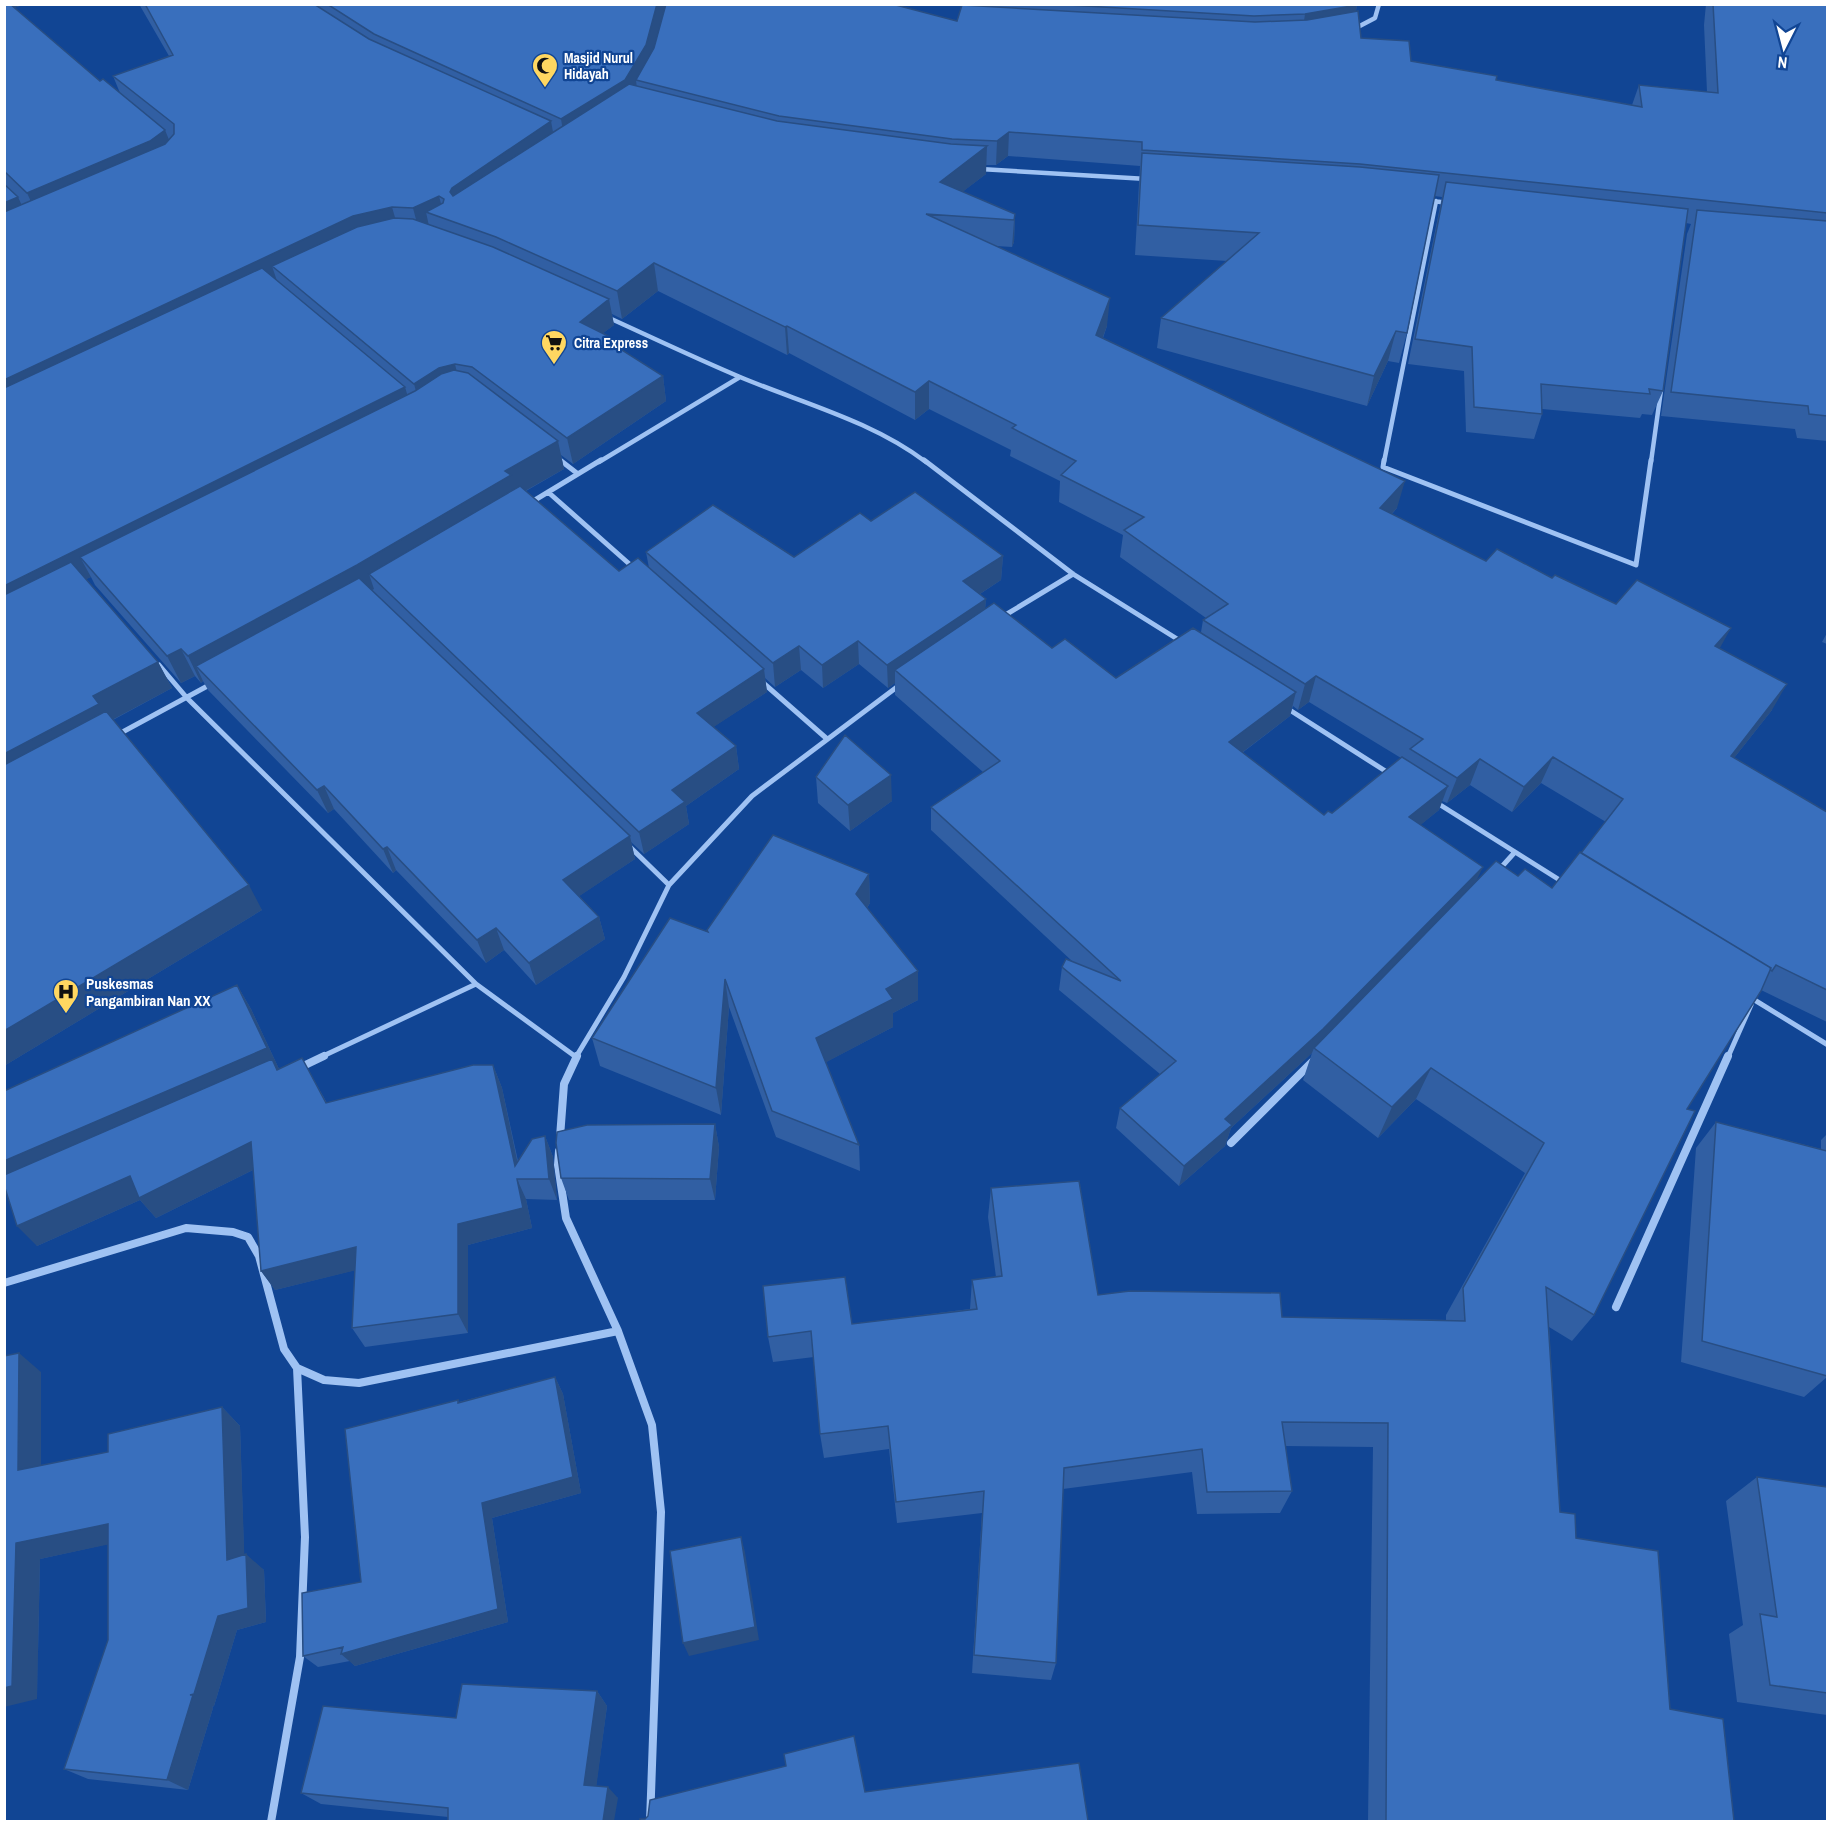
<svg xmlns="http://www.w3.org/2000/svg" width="1832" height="1826" font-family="'Archivo Narrow',sans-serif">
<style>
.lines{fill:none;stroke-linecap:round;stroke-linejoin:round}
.minor-far2{stroke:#9fc2f3;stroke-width:4.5}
.minor-far1{stroke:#9fc2f3;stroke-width:5}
.minor{stroke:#9fc2f3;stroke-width:8}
.wall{fill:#315fa3;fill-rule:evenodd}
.shaded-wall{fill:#284e84}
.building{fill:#396fbd;stroke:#284e84;stroke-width:1.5}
.labels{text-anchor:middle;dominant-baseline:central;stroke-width:4.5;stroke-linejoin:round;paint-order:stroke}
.far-poi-label{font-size:14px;font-weight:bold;fill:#fff;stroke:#114594;text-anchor:start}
.poi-label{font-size:15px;font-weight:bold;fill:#fff;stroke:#114594;text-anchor:start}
</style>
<rect width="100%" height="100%" fill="#114594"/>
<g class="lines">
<!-- minor-far2 -->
<path class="minor-far2" d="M1354,29L1375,18L1379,4
M980,169L1147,179
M1426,200L1448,203
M607,317C651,337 695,358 740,377C802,403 872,421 926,462
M557,458L562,462
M599,462L740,377
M1384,462L1436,201
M1651,462L1661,390"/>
<!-- minor-far1 -->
<path class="minor-far1" d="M560,460L578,474
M924,460L1073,574L1182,642
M1384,460L1383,467L1636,565L1651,460
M548,492L635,569
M530,503L601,460
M1002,617L1073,574
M159,665L187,698L476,984
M761,681L826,738
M1285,707L1390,774
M117,735L213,683
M1434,801L1566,884
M629,846L669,885
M1497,872L1515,852
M1748,996L1828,1045
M321,1057L476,984L576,1057
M576,1057L624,977L669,885L752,796L901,684
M1728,1057L1751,1005"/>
<!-- minor -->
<path class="minor" d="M299,1068L324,1056
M560,1137L564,1084L577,1056
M1231,1143L1312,1062
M559,1151L558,1165L566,1218L618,1331L652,1425L661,1512L650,1822
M4,1283L186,1228L233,1232L248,1237L259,1256L284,1349L297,1368L324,1380L359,1383L618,1331
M1616,1307L1728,1056
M271,1822L300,1657L305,1537L297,1368"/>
</g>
<!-- wall -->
<path class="wall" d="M4,4H25L14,8L100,81L120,93L113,76L169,56L139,4H666L957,21L965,4H1357L1356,11L1361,38L1411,61L1496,80L1632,105L1639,85L1707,92L1704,25L1706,4H1827V441L1797,438L1795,429L1661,416L1687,234L1691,224L1686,223L1663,391L1652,415L1642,414L1640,418L1542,409V414L1534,439L1466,432L1464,371L1408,364L1442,197L1434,196L1407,333L1399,363L1388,361L1367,406L1157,348L1161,318L1227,261L1135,255L1140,166L1008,156L996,165H986V174L962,192L1015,214L1014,242L1012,247L996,246L1107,326L1103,338L1397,508L1392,514L1486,561L1552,578L1616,604L1720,649L1772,710L1734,758L1827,812V1022L1761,990L1687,1109L1594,1315L1572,1341L1549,1327L1560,1512L1576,1538L1670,1709L1734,1821H1368L1373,1447L1285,1446L1292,1491L1280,1513L1197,1514L1192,1472L1063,1489L1056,1663L1051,1680L972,1673L982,1513L897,1523L889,1449L824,1458L820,1434L814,1357L773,1362L768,1337L852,1324L970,1309L972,1280L996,1277L988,1217L991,1188L1098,1295L1282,1317L1446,1320V1315L1525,1173L1416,1099L1378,1138L1303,1080L1312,1053L1231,1128L1225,1146L1179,1186L1116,1128L1120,1108L1160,1074L1059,990L1062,967L1072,961L931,830V807L983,772L895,695V683L888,688L859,664L823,688L801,670L775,687L765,678L767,692L713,727L736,746L739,769L686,806L689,824L644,854L631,842L635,859L579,896L599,917L605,939L536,985L504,950L486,963L396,870L393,873L334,809L328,813L208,690L203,681L201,683L195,676L181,683L95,585L91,577L86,579L158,662L172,688L113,720L262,910L4,1066ZM658,291L787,355L789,353L915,420L929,409L1011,450L1010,456L1060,481L1059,502L1123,535L1120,557L1206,618L1203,620L1201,632L1116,678L1052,648L985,609L986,599L980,594L1001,580L1003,556L871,521L794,557L646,552L649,568L619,571L526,491L564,469L561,455L573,464L666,401L663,376L612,344L610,337L603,333L614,325L612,314L622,319ZM1309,702L1401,758L1332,813L1324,815L1242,753L1290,716L1293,706L1298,710ZM1541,783L1606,822L1581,853L1552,888L1518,876L1476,882L1420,825L1439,810L1442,801L1447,803L1470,785L1512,812Z
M1827,633V644L1822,642Z
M816,777L892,801L850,831L818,803Z
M869,874L870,903L867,908L918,971V1000L893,1013V1027L826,1062L859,1145L860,1171L776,1137L729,1007L721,1115L600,1066L592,1038Z
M237,985L251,1009L279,1069L314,1080L327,1103L493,1065L502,1088L518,1161L545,1136L553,1157L557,1200L526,1199L532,1228L468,1245V1333L365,1347L352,1328L355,1270L275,1290L261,1271L253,1170L156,1218L140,1200L37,1246L7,1174Z
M1716,1122L1821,1149V1140L1827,1134V1377L1804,1397L1681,1362L1696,1148Z
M715,1124L719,1147L715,1200H569L561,1178Z
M41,1372V1466L108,1452L222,1407L240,1426L244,1555L264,1570L266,1622L237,1630L214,1706L212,1707L213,1708L188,1790L88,1779L64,1769L108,1640V1544L40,1559L37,1699Z
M555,1377L563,1394L581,1493L492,1518L508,1622L355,1666L350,1661L318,1667L303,1656L361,1582L458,1400L459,1402Z
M1757,1477L1827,1487V1715L1737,1702L1729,1634L1743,1625L1726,1501Z
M597,1691L607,1706L596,1786L618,1798L448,1817L321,1804L301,1793L456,1718Z"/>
<!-- shaded-wall -->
<path class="shaded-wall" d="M9,4H25L11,9Z
M657,4H666L649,68L636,80L637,89L565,143L561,119Z
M1357,5L1353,25L1302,35L1305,14Z
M551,121L556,149L458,215L450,192L452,188Z
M165,130L176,157L40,221L27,193Z
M1009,132L1008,156L996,165L997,141Z
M987,146L986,174L939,210L940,182Z
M439,196L445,219L426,212L430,231L420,235L413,208Z
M18,197L31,225L4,236V203Z
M392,207L400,235L272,266L278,284L4,414V380L353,216Z
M1015,214L1014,242L1012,247L1014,220Z
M654,263L658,291L622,319L617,291Z
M1110,298L1107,326L1093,363L1096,335Z
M609,299L614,325L584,348L580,322Z
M787,326L789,353L787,355L785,327Z
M1396,331L1388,361L1367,406L1374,376Z
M455,364L461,390L421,409L414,384L439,368Z
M663,376L666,401L573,464L567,438Z
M929,381V409L915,420V392Z
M405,387L413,414L80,557L91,577L4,620V586Z
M558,441L564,469L516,496L369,574L374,589L208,679L196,666L203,681L201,683L188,656L505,471Z
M1405,481L1397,508L1372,535L1380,508Z
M1003,556L1001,580L963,605V581Z
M986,599L984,622L895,670V683L888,688L887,665Z
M1731,628L1716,655L1715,646Z
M858,641L859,664L823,688L822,665Z
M799,646L801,670L775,687L773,663Z
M181,649L195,676L181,683L167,656Z
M158,662L172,688L110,721L4,789V754L93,696Z
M764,669L767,692L700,736L697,713Z
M1316,676L1309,702L1298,710L1305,684Z
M1787,684L1772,710L1715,782L1731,756Z
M1296,692L1290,716L1223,767L1229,742Z
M736,746L739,769L686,806L689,824L644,854L639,832L672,790Z
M1553,757L1541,783L1512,812L1524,787Z
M1480,759L1470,785L1447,803L1457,778Z
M891,775L892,801L850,831L848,805Z
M324,786L334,809L328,813L317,790Z
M1448,786L1439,810L1401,841L1409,817Z
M630,836L635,859L569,903L563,880Z
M387,847L396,870L393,873L383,849Z
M1483,867L1472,890L1315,1051L1316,1049L1314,1048L1312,1053L1231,1128L1225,1146L1179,1186L1184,1166L1225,1119Z
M869,874L870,903L857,923L856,894Z
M249,885L262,910L4,1066V1031Z
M599,917L605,939L536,985L529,963Z
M496,928L504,950L486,963L477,940Z
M918,971V1000L893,1013V1027L819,1066L816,1038L886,989Z
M725,979L729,1007L721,1115L716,1088Z
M237,985L251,1009L280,1071L18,1185L4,1171V1161Z
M493,1065L502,1088L521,1179L515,1166Z
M1431,1068L1416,1099L1378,1138L1392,1107Z
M715,1124L719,1147L715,1200L710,1179Z
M545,1136L553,1157L557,1200L549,1179Z
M251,1142L265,1164L156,1218L140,1200L37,1246L17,1226L130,1176Z
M517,1179L526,1199L532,1228L468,1245V1333L458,1314V1224Z
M356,1247L369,1267L275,1290L261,1271Z
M19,1353L41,1372V1487L18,1470Z
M555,1377L563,1394L581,1493L492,1518L508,1622L355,1666L341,1654L482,1503Z
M222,1407L240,1426L245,1575L227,1560Z
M108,1524L129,1540L40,1559L37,1699L4,1707V1688L16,1543Z
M741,1537L745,1552L759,1640L689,1656L683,1643Z
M246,1554L264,1570L266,1622L237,1630L214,1706L212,1707L213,1708L188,1790L167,1780L190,1695L218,1616Z
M597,1691L607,1706L595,1797L584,1785Z
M608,1787L618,1798L614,1821H603Z"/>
<!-- building -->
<path class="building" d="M4,4H10L100,81L103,79L165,130L150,141L27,193L4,171Z
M145,4H314L369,39L551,121L452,188L450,192L453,196L629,84L777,121L951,144L987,146L940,182L1015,214L1014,220L926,214L1110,298L1096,335L1405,481L1380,508L1486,561L1497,549L1552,578L1555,575L1616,604L1637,580L1731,628L1715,646L1787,684L1731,756L1827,812V990L1776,965L1772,971L1770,969L1771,968L1581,853L1623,799L1553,757L1524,787L1480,759L1457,778L1410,749L1423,739L1316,676L1305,684L1203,620L1228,604L1124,530L1144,517L1061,475L1076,461L1012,428L1016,425L929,381L915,392L787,326L785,327L654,263L617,291L496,237L426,212L443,203L444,199L439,196L413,208L392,207L353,216L4,380V212L165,144L174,134V124L113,76L173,55Z
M327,4H657L646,45L625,80L561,119L374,34Z
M666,4H892L957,21L962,5L1255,22L1307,20L1358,11L1361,38L1409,41L1411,61L1497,76L1496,80L1642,107L1639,85L1718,93L1713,4H1827V213L1360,164L1142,150V142L1009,132L997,141L952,139L779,116L636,80L654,48Z
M1052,4H1357V5L1305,14L1254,16Z
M1142,153L1360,167L1439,175L1407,333L1396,331L1374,376L1161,318L1259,233L1138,225Z
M1446,182L1688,209L1663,391L1649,389L1650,394L1541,384L1542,414L1474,407L1472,347L1415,339Z
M4,184L18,197L4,203Z
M1697,210L1827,221V416L1809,414L1808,406L1671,392Z
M394,218L413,219L493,247L609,299L580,322L610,337L606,340L663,376L567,438L472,367L455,364L439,368L414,384L272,266L357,227Z
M262,268L405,387L4,586V388Z
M454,370L468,373L558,441L505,471L511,475L357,565L188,656L181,649L167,656L80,557L415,391L441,374Z
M520,486L619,571L638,558L764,669L697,713L736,746L672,790L685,802L639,832L369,574Z
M915,492L1003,556L963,581L986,599L887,665L858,641L822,665L799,646L773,663L646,552L713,505L794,557L860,513L871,521Z
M71,562L158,662L93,696L99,704L4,754V595Z
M359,578L630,836L563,880L599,917L529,963L496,928L477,940L387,847L383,849L324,786L317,790L196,666Z
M994,603L1052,648L1065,639L1116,678L1193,628L1296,692L1229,742L1324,815L1328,811L1332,813L1402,757L1448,786L1409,817L1483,867L1323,1029L1225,1119L1232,1125L1184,1166L1120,1108L1176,1061L1062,967L1066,959L1121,981L931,807L1000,761L895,670Z
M106,711L249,885L4,1031V765Z
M845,735L891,775L848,805L816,777Z
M773,835L869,874L856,894L918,971L886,989L893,999L816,1038L859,1145L772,1111L725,979L716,1088L592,1038L670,918L708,932L707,930Z
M1580,852L1771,968L1761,991L1687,1109L1695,1111L1594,1315L1546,1287L1560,1512L1575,1514L1576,1538L1658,1551L1670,1709L1723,1719L1734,1821H1386L1388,1423L1282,1422L1292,1491L1207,1492L1202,1449L1064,1468L1056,1663L974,1655L984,1491L896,1502L888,1426L820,1434L811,1331L768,1337L763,1286L845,1277L852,1324L977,1309L972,1280L1002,1276L991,1188L1079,1181L1098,1295L1130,1291L1280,1293L1282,1317L1465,1321L1463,1288L1544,1143L1431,1068L1392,1107L1314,1048L1496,861L1518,876L1525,869L1552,888Z
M237,985L267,1048L4,1161V1091Z
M302,1058L326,1103L473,1065H493L515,1166L532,1139L545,1136L549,1179H517L523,1208L458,1224V1314L352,1328L356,1247L261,1271L251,1142L139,1198L130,1176L17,1226L4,1185V1175L272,1059L277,1070Z
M1716,1122L1827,1151V1376L1702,1341Z
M715,1124L710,1179L561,1178L556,1143L557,1132L587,1125Z
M19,1353L18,1470L108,1452V1434L222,1407L227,1560L246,1554L248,1608L218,1616L194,1694L190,1695H193L167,1780L64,1769L108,1640V1524L16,1543L12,1686L4,1688V1356Z
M555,1377L573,1477L482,1503L498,1609L341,1654L343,1647L303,1656L302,1593L361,1582L345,1429L458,1400V1403Z
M1757,1477L1827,1487V1693L1770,1685L1760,1614L1777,1617Z
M741,1537L755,1627L683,1643L670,1551Z
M462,1684L597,1691L584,1785L608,1787L603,1821H448V1808L301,1793L323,1706L456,1718Z
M854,1736L865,1792L1079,1763L1088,1821H640V1819H645L648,1816L650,1800L786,1766L784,1754Z"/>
<!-- icons -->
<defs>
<symbol id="mosque-pin" viewBox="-11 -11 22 30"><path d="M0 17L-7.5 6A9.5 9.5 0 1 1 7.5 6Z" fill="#ffd761" stroke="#114594"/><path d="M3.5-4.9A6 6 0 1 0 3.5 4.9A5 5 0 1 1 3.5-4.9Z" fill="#111"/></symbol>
<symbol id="supermarket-pin" viewBox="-11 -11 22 30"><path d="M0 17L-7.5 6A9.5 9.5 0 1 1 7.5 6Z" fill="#ffd761" stroke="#114594"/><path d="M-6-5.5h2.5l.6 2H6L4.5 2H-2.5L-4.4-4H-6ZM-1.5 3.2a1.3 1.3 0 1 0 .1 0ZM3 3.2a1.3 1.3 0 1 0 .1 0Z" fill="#111"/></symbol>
<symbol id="hospital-pin" viewBox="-11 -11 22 30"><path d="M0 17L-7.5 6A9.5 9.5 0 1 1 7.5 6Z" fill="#ffd761" stroke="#114594"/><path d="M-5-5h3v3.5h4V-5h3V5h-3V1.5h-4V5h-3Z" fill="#111"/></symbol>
</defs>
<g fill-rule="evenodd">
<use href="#mosque-pin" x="530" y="51" width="30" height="40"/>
<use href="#supermarket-pin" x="539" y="328" width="30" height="40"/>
<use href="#hospital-pin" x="51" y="977" width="30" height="40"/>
</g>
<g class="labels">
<!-- far-poi labels -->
<g class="far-poi-label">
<text x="564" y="58">Masjid Nurul<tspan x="564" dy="16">Hidayah</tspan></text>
<text x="574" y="343">Citra Express</text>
</g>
<!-- poi labels -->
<g class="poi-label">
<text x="86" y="983">Puskesmas<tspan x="86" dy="17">Pangambiran Nan XX</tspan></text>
</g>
</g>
<!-- border -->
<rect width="1832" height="1826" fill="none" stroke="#ffffff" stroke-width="12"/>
<!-- north arrow -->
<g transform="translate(1784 48) rotate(186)" stroke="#114594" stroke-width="4.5" paint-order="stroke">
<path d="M0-4.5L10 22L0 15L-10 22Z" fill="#ffffff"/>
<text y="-9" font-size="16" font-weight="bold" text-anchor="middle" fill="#ffffff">N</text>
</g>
</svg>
